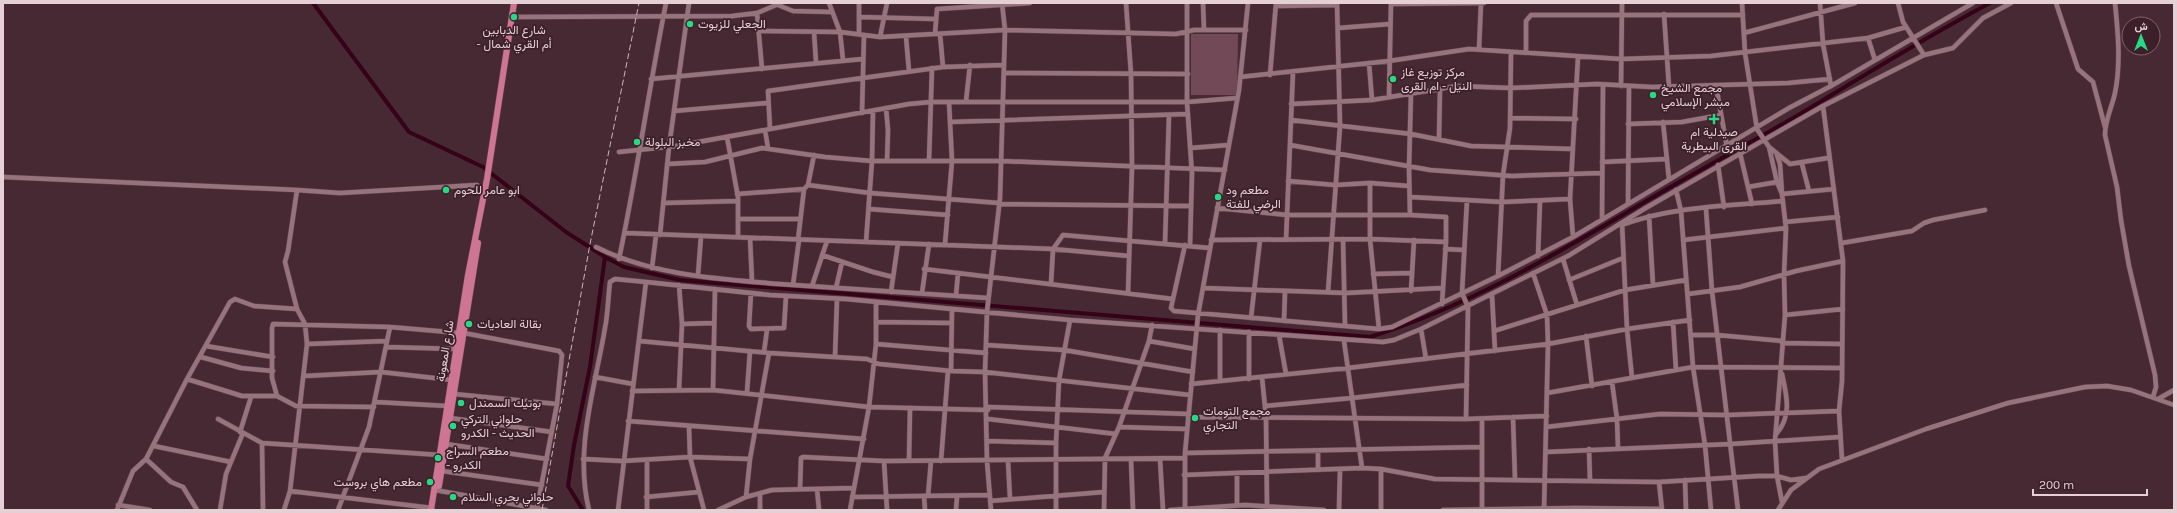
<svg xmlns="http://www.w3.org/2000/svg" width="2177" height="513" font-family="Karla,Vazirmatn,sans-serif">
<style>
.green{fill:#724956}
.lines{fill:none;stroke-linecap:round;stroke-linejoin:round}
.canal{stroke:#350218;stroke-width:4}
.minor-casing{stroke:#60464e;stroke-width:5.5}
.highway-casing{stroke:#60464e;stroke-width:7}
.minor{stroke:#97737e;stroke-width:4.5}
.highway{stroke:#cd7592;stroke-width:6}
.rail{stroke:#cab4ba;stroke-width:1;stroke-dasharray:6 3;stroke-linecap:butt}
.poi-dot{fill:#29d885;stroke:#3c1f29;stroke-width:1.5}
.labels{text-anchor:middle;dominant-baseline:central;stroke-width:3.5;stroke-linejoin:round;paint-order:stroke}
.poi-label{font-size:12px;fill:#e4d0d5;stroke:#3c1f29;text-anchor:start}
.street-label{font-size:12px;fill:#e4d0d5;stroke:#3c1f29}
</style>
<rect width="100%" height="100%" fill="#472933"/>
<!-- green -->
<path class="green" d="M1191,34H1238L1237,95H1191Z"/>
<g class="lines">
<!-- canal -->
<path class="canal" d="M313,3L409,132L483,167L566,232L605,257L624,267L680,280L1370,337C1472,305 1563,250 1655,196C1703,168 1752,142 1800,114C1863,76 1926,37 1990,3
M583,510L568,486L574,445L590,367L605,257"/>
<defs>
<path id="minor" d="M829,3L840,32L843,60
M1126,3L1131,74L1132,167L1128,293
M1187,3V102L1192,174L1190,245
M1203,3L1204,30
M1742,3L1745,53L1757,129L1769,147L1777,182L1782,194L1786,228L1784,275L1785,315L1775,441L1777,476L1782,502
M1820,3L1823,44L1831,86
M2056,3L2078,69L2093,82L2105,127
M2115,3C2118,33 2121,63 2115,93C2112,107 2105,120 2105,135L2117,187L2121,220L2129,266L2155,375L2156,387L2153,397
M1391,4L1484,3
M778,5L793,11L832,12
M1276,6L1337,5
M757,13L762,69
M1664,14L1669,87
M512,17L732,16L757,13L781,3
M859,17L936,19
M1338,28L1390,24
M759,31L840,32L880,37L1005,30L1176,34L1194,30H1246
M814,32L816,62
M1744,33L1855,3
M859,34V3
M935,34L937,9L1030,3
M940,34L943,67
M880,37L887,3
M906,37L909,71
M1868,38L1875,60
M1479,49L1481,3
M1526,53V21L1531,15H1743
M1924,55L1953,48L1983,18L2011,3
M1369,63L1372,100
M1004,73L1188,74
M1270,75L1276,3
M1240,77L1389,61L1469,49L1621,59L1711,56L1868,38L1906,27
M651,79L863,59
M1621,86L1622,3
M1716,86L1727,147
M1389,97L1391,3
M966,101L970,65
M1291,104L1372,100L1457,86L1511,88L1597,84L1652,87L1788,83L1830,79
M886,108L888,130L887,161
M674,111L767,103
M862,113L864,35
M1511,118L1576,119
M1291,120L1411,134L1471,146L1573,149
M950,122L1188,114
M1663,122L1669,179
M1628,124L1682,122L1721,115
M770,129L768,91L943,67L1004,65
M765,130L768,148
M727,137L738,197V237
M1439,139L1440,89
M1290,145L1430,170L1512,176L1602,173
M1769,147L1790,164L1828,158
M1190,148L1229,145
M619,152L676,146L909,104L931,102H1187L1237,98
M1740,153L1752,204
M1777,155L1780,164L1782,194L1834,189
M929,161L932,68
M1602,162L1667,159
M667,164L705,162L762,148L825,157L872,161H1001L1225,170
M1802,164L1809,191
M1718,165L1724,207
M3,177L297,190
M1288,181L1335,185L1370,183L1409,186
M1370,183V239L1379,329
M808,185L870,193L999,203
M1748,187L1777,182
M1676,190L1681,211L1693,367L1705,445L1711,510
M737,194L804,189
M1410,197L1502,202L1570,199
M663,203L738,201
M999,204L1191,206
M1628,204L1629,87
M1217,208L1287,215H1410L1446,217V242L1442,304
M869,209L948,215
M1706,209L1712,291L1738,510
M1410,215L1409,168L1411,93
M1649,216L1653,285
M738,219H800
M1602,220L1603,85
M1785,222L1838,217
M1622,223L1627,329L1632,378
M1622,225C1672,206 1729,206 1782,201
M625,233L1053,249L1129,256
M660,235L669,147L689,3
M1573,237L1570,199L1578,57
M750,238L752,281
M1343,239L1345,325
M798,240L804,189L808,185L814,155
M1211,240L1370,239L1446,242
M1286,240L1293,72
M1683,240L1786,228
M866,242L872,161L873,111
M1165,243L1169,115
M1842,243L1912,231L1924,223L1933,220L1985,210
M945,244L952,161L949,102
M1185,245L1171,308L1174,311L1379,329L1392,327L1498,276L1573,237L1789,108L1831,86L1973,3
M596,247C651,275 718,279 779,284C849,289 918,293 988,298
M1445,249L1464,250
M822,255L873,272L893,277
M1538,256L1540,201
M619,259C637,174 649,88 666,3
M1563,259L1577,305
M652,268L656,235
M924,269L1173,299
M1533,273L1547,315L1548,344L1544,510
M1373,274L1412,273
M698,275L701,236
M1498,276L1503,175L1510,128L1511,52
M1569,280L1623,258
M1051,284L1053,249L1063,235L1210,248
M679,285L682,324L679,390
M793,285L799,240
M812,286L827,241
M836,288L842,262
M1203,288L1346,293L1442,288
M1411,291L1414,240
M891,292L898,243
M1328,292L1340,126L1337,3
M751,293L749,326L751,329L784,328L786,296
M922,293L929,244
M1688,294L1740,287L1796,271L1843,261
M1492,295L1495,351
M956,296L958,273
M297,309L285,262L288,251L297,190L340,193L477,185
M1785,315L1843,309
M1251,318L1260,240
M1284,321L1285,292
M876,322L951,323
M1673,322L1676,370
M682,324L714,323
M1421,329L1426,359
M1220,330V381
M1494,331L1625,290L1686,280
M464,333L559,351L562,355L557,404L537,508
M1279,335L1286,374
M1691,335H1717L1782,341
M1586,336L1592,386
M639,341L769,353L867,359L879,364L951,371L985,372L1190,395
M1149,341L1195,349
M1344,341L1362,468
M1782,343L1842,344
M307,344L387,341
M876,344L986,353
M986,345L1064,350L1193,372
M206,346L273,357
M386,347L457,349
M764,352L767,330
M201,357L241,368L273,371
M835,357L837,299
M951,371L952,309
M304,376L381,372L452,380
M595,377L633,384
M1262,377L1266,417L1267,506
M187,379L242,396H277L296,406L374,407
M1249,379V332
M1612,382L1617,419L1618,448
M1191,384L1348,368L1548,344L1627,329L1690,320
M713,390L715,289
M632,391L713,390L869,407L988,410
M747,392L750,351
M1547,393L1693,367L1842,368
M454,394L557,404
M277,396L272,378V328L273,324L390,327L460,333
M2158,399L2174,390
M375,402L448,406
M1265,406L1352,398L1467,385
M988,407L1189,414
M1188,417L1466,419L1547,416
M1513,417L1515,479
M450,418L552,432
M218,419L262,443L440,455
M988,419L1116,434
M1466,419L1468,307L1462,293L1467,200
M1482,419V510
M628,421L864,439
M689,427L690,457L704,510
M1119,427L1187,429
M1546,427L1660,414L1727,415L1839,411
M240,432L251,397
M1776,434C1792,417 1787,396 1782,374
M988,441L1056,443
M262,443L263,510
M446,444L547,459
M154,446L231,462
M1589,449L1590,481
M1318,451V470
M1546,452L1731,444L1840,437
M1185,453L1482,447
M146,459L171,482L183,487L197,510
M583,459L622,461L690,457L750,459
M1160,459L1163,510
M1131,460L1133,510
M1842,460L1839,411L1842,381L1843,261L1823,106L1924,55L1903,22L1898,3
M884,461L887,510
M909,461L910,408
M941,461L948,371
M1008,461L1010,499
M442,471L542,485
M1237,474V505
M1184,475L1362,468L1381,469L1435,479L1659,482L1758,476H1777L1791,480L1806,478
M1685,480L1686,510
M1659,482L1662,510
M800,489L801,458L803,457L884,461L1185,458
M817,489L819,510
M435,490L546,510
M290,491L432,508
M760,494V510
M924,496L925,510
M928,496L931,461
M646,497L699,492
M746,497L750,459L769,353
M852,497L989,495
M990,501L1104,492
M118,505L150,510
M117,510L133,471L146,459L187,379L230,302L235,299L254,306L297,309L305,324L307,344L290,491L284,510
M220,510L226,474L243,433
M338,510L369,427L390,327
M589,510C574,449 595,388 605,328C608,313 608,298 610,282L615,279L646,282
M618,510L646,282L770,295L846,299L1070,320L1383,342L1394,340L1421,329L1568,256L1644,209L1823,106
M647,510V460
M718,510L746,497L772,490L854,488
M850,510L869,407L876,344V302
M956,510L957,497
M991,510L987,461L985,372L987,312L1000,198L1005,30L1002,3
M1056,510V443L1059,380L1070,320
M1104,510L1105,458L1119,427L1149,341L1152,325
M1170,510L1245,505L1324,510
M1185,510V453L1198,315L1239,90L1248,3
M1339,510L1340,470
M1381,510V469
M1443,510L1576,508L1662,509
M1778,510L1791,490L1819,469L1926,429L2008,403L2085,387L2107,386L2131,390L2174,405"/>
<path id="highway" d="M439,486L478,243
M431,510L468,275L487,179L514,3"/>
</defs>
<!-- minor casing -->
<use href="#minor" class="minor-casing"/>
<!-- highway casing -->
<use href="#highway" class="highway-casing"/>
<!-- minor -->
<use href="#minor" class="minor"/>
<!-- highway -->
<use href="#highway" class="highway"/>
<!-- rail -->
<path class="rail" d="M542,510L590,244L639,3"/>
</g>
<!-- markers -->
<g class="poi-dot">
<circle cx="514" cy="17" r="4"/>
<circle cx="690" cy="24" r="4"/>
<circle cx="1393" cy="79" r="4"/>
<circle cx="1653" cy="95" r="4"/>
<path d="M1712 113h4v4h4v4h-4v4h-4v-4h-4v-4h4z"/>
<circle cx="637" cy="142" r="4"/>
<circle cx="446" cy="190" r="4"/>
<circle cx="1218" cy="197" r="4"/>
<circle cx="469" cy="324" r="4"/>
<circle cx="461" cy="403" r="4"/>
<circle cx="1195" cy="418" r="4"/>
<circle cx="453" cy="426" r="4"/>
<circle cx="438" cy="458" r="4"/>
<circle cx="430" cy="482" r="4"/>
<circle cx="453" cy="497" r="4"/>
</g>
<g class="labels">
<!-- poi labels -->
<g class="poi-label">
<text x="698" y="24">الجعلي للزيوت</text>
<text x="514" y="30" text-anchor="middle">شارع الدبابين<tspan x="514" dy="14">- أم القري شمال</tspan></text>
<text x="1401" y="72">مركز توزيع غاز<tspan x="1401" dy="14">النيل - ام القرى</tspan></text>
<text x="1661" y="88">مجمع الشيخ<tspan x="1661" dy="14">مبشر الإسلامي</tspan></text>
<text x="1714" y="132" text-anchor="middle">صيدلية ام<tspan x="1714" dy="14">القرى البيطرية</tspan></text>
<text x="645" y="142">مخبز البلولة</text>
<text x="454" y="190">ابو عامر للحوم</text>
<text x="1226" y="190">مطعم ود<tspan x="1226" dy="14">الرضي للفتة</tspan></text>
<text x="477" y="324">بقالة العاديات</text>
<text x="469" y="403">بوتيك السمندل</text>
<text x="1203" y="411">مجمع التومات<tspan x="1203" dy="14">التجاري</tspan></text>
<text x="461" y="419">حلواني التركي<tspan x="461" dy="14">الحديث - الكدرو</tspan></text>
<text x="446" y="451">مطعم السراج<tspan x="446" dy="14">- الكدرو</tspan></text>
<text x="422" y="482" text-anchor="end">مطعم هاي بروست</text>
<text x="461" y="497">حلواني بحري السلام</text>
</g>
<!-- street labels -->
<g class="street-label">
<text transform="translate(445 351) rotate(-81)">شارع المعونة</text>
</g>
</g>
<!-- border -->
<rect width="2177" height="513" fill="none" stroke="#e4d0d5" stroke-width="8"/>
<!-- north arrow -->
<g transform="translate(2141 36)"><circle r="19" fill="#3c1f29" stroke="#7f666e"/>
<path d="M0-3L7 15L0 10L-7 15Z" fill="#29d885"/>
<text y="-6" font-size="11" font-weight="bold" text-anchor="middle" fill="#e4d0d5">ش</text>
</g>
<!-- scale -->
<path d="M2033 489v6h114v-6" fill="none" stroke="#e4d0d5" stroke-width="2"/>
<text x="2039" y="489" font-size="12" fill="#e4d0d5" stroke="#3c1f29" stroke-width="3" paint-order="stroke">200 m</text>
</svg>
